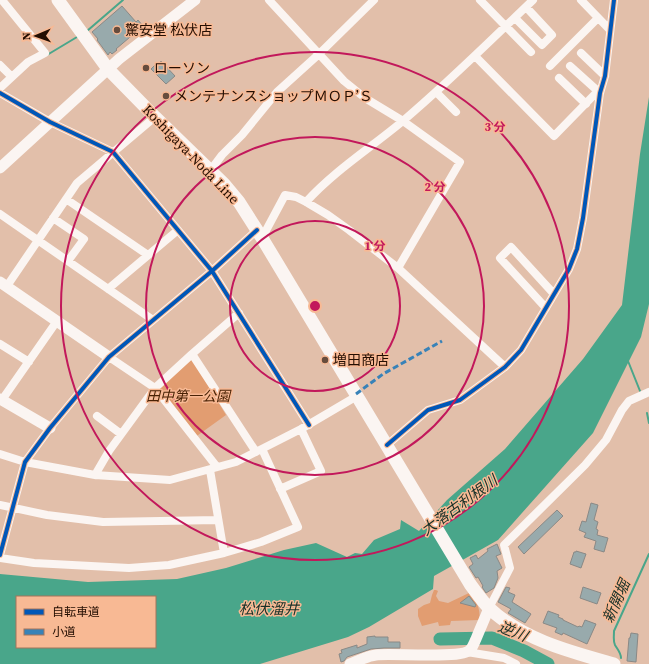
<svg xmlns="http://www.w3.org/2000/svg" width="649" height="664" font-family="'Source Serif 4','Noto Sans JP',serif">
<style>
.green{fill:#e29d71}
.water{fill:#49a68a;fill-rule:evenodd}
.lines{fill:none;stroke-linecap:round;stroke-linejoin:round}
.stream{stroke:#49a68a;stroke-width:2}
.river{stroke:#49a68a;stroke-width:13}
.building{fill:#98aaac;stroke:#8a8986}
.street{stroke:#fbf5f2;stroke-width:8}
.secondary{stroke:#fbf5f2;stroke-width:11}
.primary{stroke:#fbf5f2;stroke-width:13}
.quiet{stroke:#3882b8;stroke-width:3;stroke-dasharray:6 3;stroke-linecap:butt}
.cycleway-casing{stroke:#f8b994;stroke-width:6}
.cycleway{stroke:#0057b8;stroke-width:4}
.ring{fill:none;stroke:#c2185b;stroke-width:2}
.poi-dot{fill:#664c3d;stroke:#f8b994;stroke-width:1.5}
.labels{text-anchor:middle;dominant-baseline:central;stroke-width:3;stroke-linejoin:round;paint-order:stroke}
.poi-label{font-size:14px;fill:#240e02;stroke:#f8b994;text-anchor:start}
.street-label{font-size:14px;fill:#240e02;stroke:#f8b994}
.park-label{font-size:14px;font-style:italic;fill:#492205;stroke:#f8b994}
.water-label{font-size:15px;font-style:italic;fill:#163028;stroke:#f8b994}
.centre{fill:#c2185b;stroke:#f8b994;stroke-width:2}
.ring-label{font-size:12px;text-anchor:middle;font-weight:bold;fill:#c2185b;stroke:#f8b994;stroke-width:3;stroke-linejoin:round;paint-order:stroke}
</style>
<rect width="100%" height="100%" fill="#e2bfaa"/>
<!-- green -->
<path class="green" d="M192,359L226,415L194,438L157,390Z
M434,590H436L438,591L436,596L439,601L448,603L469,593C477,601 481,610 479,620L451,621L450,625L439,626L438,622L422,626L418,616V609L424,605L430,603L432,595Z"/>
<!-- water -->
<path class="water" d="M649,97V304L641,337L593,433L498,540L434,576L433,589L369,627L348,637L260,664H0V574L88,582L177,579L226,568L284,550L316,543L347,557L355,553L362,554L374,540L400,529L401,520L419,531L447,500L505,449L583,359L622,305L640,154ZM17,597H155V647H17Z"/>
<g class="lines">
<!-- stream -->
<path class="stream" d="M87,31L123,0
M47,55L77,37
M628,361L640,391
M647,413L649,423
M621,658C621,653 618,650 615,645C613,641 614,637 614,631L649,554"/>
<!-- river -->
<path class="river" d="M440,639L492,638L524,651L548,664"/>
</g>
<!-- building -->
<path class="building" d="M122,6L136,22L138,20L143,26L116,49L117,50L112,54L110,52L108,55L97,40L98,39L92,32Z
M161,61L175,76L166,84L151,69L157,63L158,64Z
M591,503L598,505L594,520L598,522L596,529L598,530L597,535L608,538L604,552L594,549L596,541L584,537L586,533L579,530L582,521L586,522Z
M557,510L563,516L524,554L518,547Z
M497,544L501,554L496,556L502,568L497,571L498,578L494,588L486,593L482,587L483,586L478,577L476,578L469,567L473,564L470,558L476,555L478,559L488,551L487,549Z
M576,551L586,554L581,568L570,564L574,552H576Z
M506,587L510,588L508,592L515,595L512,602L531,614L525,623L508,613L511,609L498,602Z
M583,587L601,593L597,604L580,598Z
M469,596L476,605L475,607L460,603Z
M548,611L559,615L558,617L563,619V620L578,627L579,626L582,627L585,620L596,624L587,644L563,633L562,635L555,632L557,628L543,623Z
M631,633L638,634L636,662L627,661L629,638H630Z
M375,636V637H388V642H400V648H384L371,649L347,657L344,661L341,662L339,654L342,653L341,650L357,645V648L367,644V637Z"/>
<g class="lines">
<!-- street -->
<path class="street" d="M269,0L344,81L365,98L403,121L460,162L398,268
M480,0L531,52
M581,0L610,30
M515,18L542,45L552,35L526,7
M581,53L605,76
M475,56L554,136L595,94L600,93
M0,65L12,77
M550,66L598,18
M570,66L600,93
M559,78L586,104
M0,88L28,62L45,53L2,0
M436,92L456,112
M0,93L50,122L113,152L212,271L309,425
M210,171L222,155L242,135L277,92L319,54L374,0
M66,199L148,255
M306,202C335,170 372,147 404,120C449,82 491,40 533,0
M0,214L153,320
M53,218L84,239L68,261
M262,238L285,195L296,197L306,202L328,215L349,230L398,268L505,367
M7,286L77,183L155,117
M108,289L178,230
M546,308L500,258L511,247L554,294
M0,344L29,362
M192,354L256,452
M109,357L155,388L217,467
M2,400L57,321
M97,416L121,434
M387,445L428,410L460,400L505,367L521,350L569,269L577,249L583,218L600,93L605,76L614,0
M0,454L25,462L95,475L170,480L236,462L301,429L357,396
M210,470L224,553
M95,475L109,451L155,388L192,354L239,313
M280,489L321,471L301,429
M0,505L47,515L103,522L218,520
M0,555L25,462L50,428L109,357L212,271L257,230
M0,558L34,563L129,568L169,565L224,553L261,542L298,527L262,449
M489,608L510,568L504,545L585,465L606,440L622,410L629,401L649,392
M467,652L504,658L516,664"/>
<!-- secondary -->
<path class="secondary" d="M0,168L119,59L195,0
M0,282L109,357
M0,399L50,428
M350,664C358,661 367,656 376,655C392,653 462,659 470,650C473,647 474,643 476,639C480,629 485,618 489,608"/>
<!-- primary -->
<path class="primary" d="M58,0L108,69L155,117L224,184L239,202L262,238L470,584C476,592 482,601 489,608C523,640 571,652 614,664"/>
<!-- quiet -->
<path class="quiet" d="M356,394L383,374L442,341"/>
<defs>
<path id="cycleway" d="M0,93L50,122L113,152L212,271L309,425
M387,445L428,410L460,400L505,367L521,350L569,269L577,249L583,218L600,93L605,76L614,0
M0,555L25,462L50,428L109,357L212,271L257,230"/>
</defs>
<!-- cycleway casing -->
<use href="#cycleway" class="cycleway-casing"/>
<!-- cycleway -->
<use href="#cycleway" class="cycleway"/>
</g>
<!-- distance rings -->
<g class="ring">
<circle cx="315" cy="306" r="85"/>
<circle cx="315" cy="306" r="169"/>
<circle cx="315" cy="306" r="254"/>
</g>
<!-- markers -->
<g class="poi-dot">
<circle cx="117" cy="30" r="4"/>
<circle cx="146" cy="68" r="4"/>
<circle cx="166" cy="96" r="4"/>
<circle cx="325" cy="360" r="4"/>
</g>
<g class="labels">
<!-- poi labels -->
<g class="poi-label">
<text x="125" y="30">驚安堂 松伏店</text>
<text x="154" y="68">ローソン</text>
<text x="174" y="96">メンテナンスショップＭＯＰ’Ｓ</text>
<text x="333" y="360">増田商店</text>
</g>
<!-- street labels -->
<g class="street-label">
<text transform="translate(191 154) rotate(46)">Koshigaya-Noda Line</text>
</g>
<!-- park labels -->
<g class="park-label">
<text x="188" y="396">田中第一公園</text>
</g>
<!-- water labels -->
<g class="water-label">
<text transform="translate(459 505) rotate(-36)">大落古利根川</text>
<text transform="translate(616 601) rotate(-66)">新開堀</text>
<text x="269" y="608">松伏溜井</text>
<text transform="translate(513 631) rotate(22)">逆川</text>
</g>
</g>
<circle cx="315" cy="306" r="6" class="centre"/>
<g class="ring-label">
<text x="495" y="131">3 分</text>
<text x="435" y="191">2 分</text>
<text x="375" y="250">1 分</text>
</g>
<!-- legend -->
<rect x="16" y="596" width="140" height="52" fill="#f8b994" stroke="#a3755a"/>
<rect x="24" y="609" width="20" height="6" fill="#0057b8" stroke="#a3755a"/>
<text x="52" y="616" font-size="12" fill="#240e02">自転車道</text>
<rect x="24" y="629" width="20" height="6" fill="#3882b8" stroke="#a3755a"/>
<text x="52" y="636" font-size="12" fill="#240e02">小道</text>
<!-- north arrow -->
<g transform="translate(36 36) rotate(268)" stroke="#f8b994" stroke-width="3" paint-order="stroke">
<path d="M0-3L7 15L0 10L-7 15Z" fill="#240e02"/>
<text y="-6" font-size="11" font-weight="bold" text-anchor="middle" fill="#240e02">N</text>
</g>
</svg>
